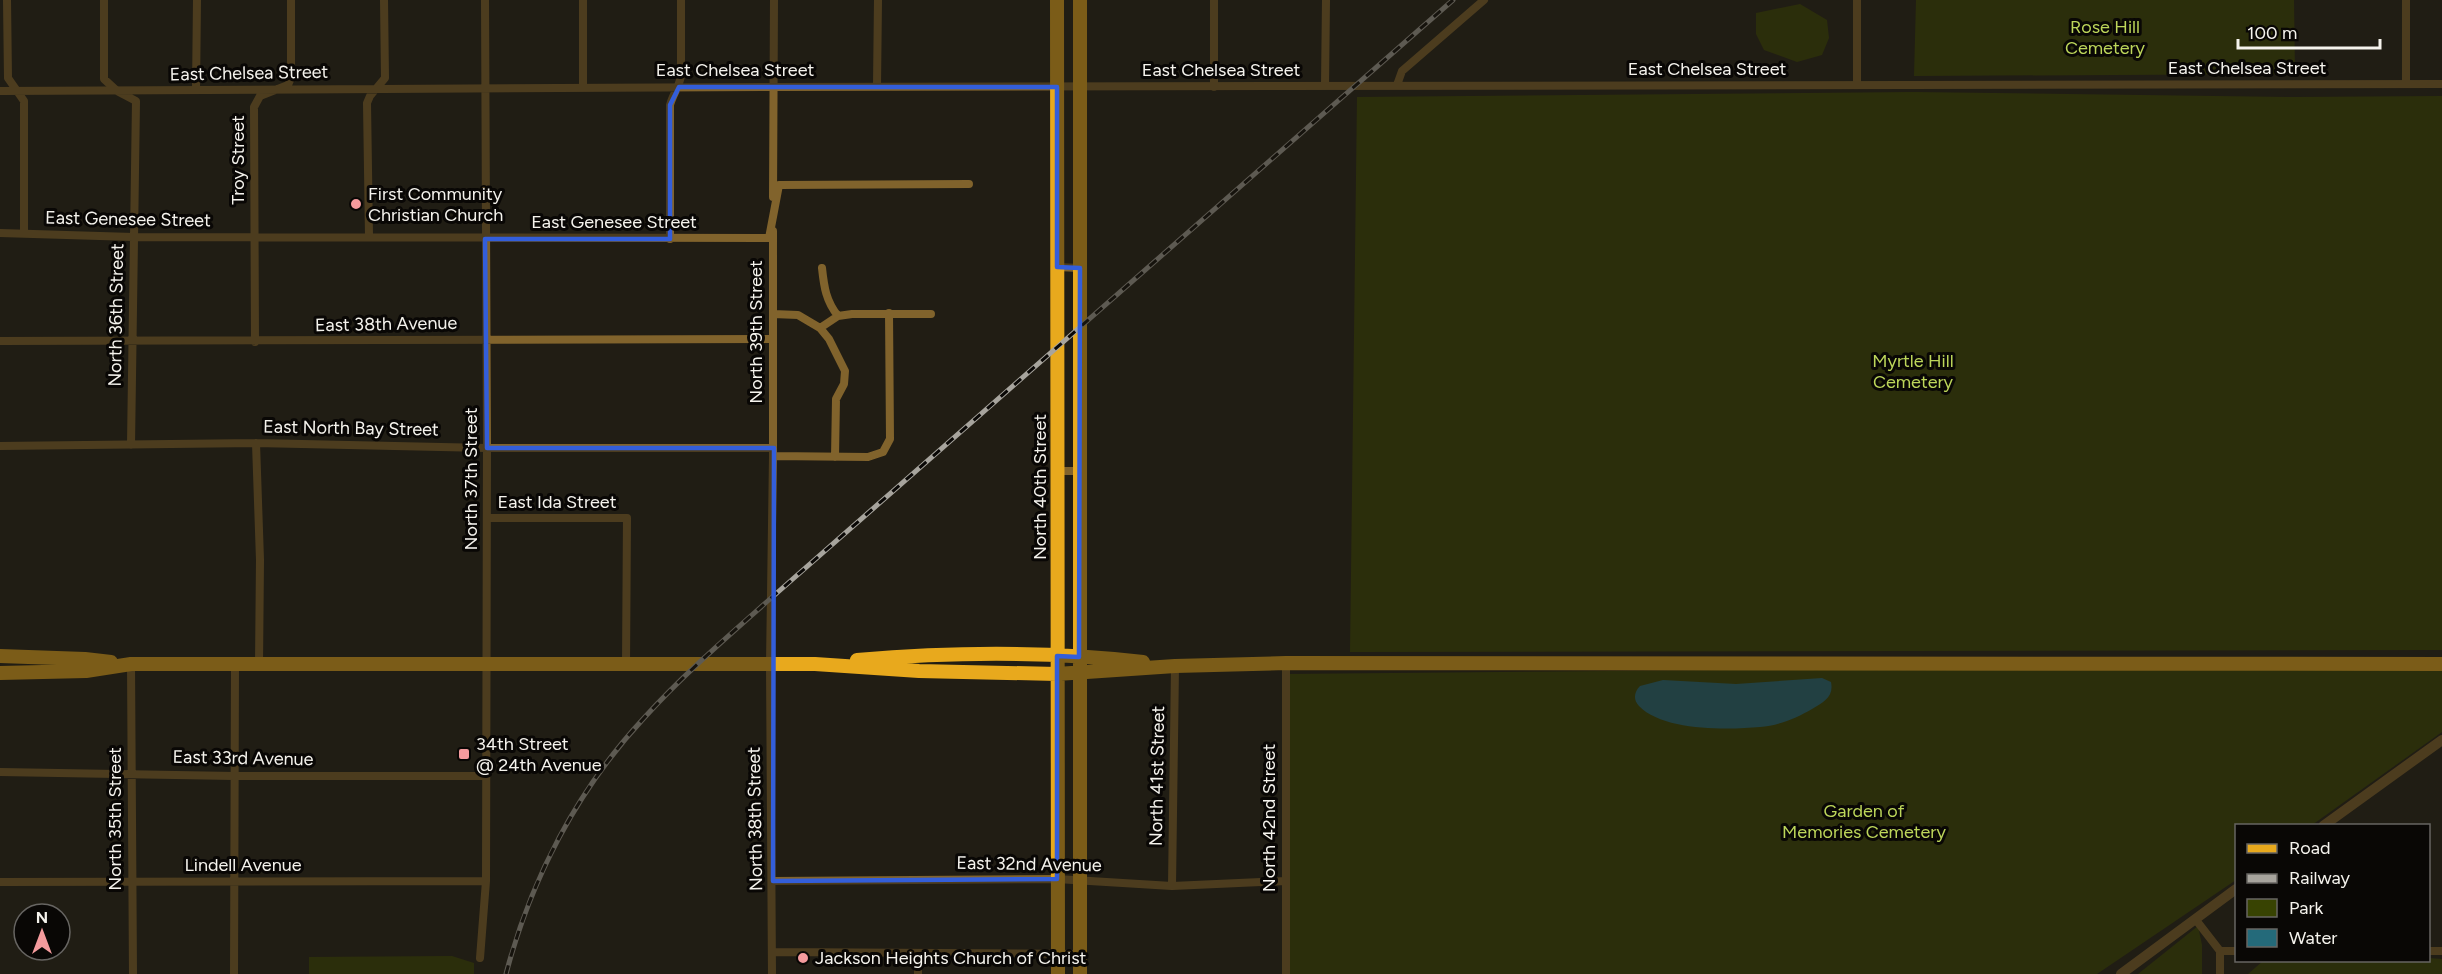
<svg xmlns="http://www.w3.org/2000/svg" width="2442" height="974" font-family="Figtree,sans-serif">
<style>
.green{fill:#384302}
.water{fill:#246a7a}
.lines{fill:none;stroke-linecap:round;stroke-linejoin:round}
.minor{stroke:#81632c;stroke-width:8}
.tertiary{stroke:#81632c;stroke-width:10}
.primary{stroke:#e8a91d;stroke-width:14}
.rail-casing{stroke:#a7a49d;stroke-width:5}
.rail{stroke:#090705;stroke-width:3;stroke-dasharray:9;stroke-linecap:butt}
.marked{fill:none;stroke:#335eda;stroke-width:4.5;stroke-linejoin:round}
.poi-dot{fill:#f59b9d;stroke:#090705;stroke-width:2}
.labels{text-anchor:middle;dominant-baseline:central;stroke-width:6;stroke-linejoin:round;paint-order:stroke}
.park-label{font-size:18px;fill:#bdd65a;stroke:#090705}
.street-label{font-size:18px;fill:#f5f3ed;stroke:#090705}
.poi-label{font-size:18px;fill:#f5f3ed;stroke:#090705;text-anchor:start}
</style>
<rect width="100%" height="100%" fill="#211d14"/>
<!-- green -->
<path class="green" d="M1916,0H2294L2295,74L1914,76Z
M1800,4L1827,20L1829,38L1822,55L1797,62L1764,50L1756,34V13Z
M1913,92L2295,97L2442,96V650L1350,652L1357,97Z
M1724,670H2442V732L2312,825L2236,826V880L2097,974H1286V674Z
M2198,926L2202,945V974H2138Z
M452,956L474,963V974H309V957Z
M2429,958L2442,959V974H2248L2263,961L2428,960Z"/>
<!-- water -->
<path class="water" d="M1822,678L1831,682C1834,697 1824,702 1812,709C1797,718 1777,726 1760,727C1727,730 1663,731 1639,706C1633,700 1634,692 1640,686L1663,680L1736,684Z"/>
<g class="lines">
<!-- minor -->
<path class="minor" d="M7,0L8,78L24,101V233
M104,0V79L117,91L136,101L131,445
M1857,0V85
M2406,0V84
M1397,85L1402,71L1484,0
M877,86L878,0
M1325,86L1326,0
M1214,87V0
M583,88V0
M196,90L197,0
M0,91L773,87L2442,84
M773,197L774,0
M0,233L133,237L769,238L779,185L969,184
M369,236L367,103L370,96L385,78L384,0
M670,239V105C673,94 679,87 681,76V0
M1057,267L1080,268
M822,268C824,287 826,301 838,316
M773,314L798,315L820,328L829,339L845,371L844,384L836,399L835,457
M820,328L838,316L852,314H931
M0,341L772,339
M255,342L254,107L260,96L288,85L291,78V0
M256,443L260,560L259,664
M0,446L256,443L487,448H773
M773,456L868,457L883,452L890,439L889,313
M1057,471H1079
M487,518H627L626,664
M131,664L133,974
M0,772L234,776H486
M773,881L1057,879L1172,886L1286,881
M0,882L486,881
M1172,886L1175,666
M2196,920L2220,951V974
M2220,951H2236
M2428,951H2442
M772,952L1080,954
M918,954V974
M480,958L486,881L487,448L485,0
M234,974L235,664
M772,974L770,664L773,456V231
M1286,974V663"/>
<!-- tertiary -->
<path class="tertiary" d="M2323,826L2442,740
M2121,974L2236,889"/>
<!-- primary -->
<path class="primary" d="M1057,0L1058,974
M1080,0V974
M0,656L85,659L111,662
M857,660C951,652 1049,651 1143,662
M0,673L86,671L131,664H815L919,671L1057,674L1175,666L1286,663L2442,664"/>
<defs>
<path id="rail" d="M506,974C531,879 577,790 644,718C683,675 727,637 770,599L1453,0"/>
</defs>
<!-- rail casing -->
<use href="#rail" class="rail-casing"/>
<!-- rail -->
<use href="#rail" class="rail"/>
</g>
<!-- marked area -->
<path d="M0 0H2442V974H0ZM679,87H1057V267L1080,268L1079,657L1057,656V879L773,881L774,448H487L485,239H670V105Z" fill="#211d14" fill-opacity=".55" fill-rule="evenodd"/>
<path class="marked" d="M679,87H1057V267L1080,268L1079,657L1057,656V879L773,881L774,448H487L485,239H670V105Z"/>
<!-- markers -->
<g class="poi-dot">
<circle cx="356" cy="204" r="6"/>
<rect x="458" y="748" width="12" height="12" rx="3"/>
<circle cx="803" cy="958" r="6"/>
</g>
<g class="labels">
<!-- park labels -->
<g class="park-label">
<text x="2105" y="27">Rose Hill<tspan x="2105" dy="21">Cemetery</tspan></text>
<text x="1913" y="361">Myrtle Hill<tspan x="1913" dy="21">Cemetery</tspan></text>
<text x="1864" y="811">Garden of<tspan x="1864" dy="21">Memories Cemetery</tspan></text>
</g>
<!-- street labels -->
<g class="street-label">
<text x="2247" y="68">East Chelsea Street</text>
<text x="1707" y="69">East Chelsea Street</text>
<text x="735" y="70">East Chelsea Street</text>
<text x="1221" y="70">East Chelsea Street</text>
<text transform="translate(249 73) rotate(-1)">East Chelsea Street</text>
<text transform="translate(238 160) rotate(-90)">Troy Street</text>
<text transform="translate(128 219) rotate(1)">East Genesee Street</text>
<text x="614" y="222">East Genesee Street</text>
<text transform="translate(116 315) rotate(-89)">North 36th Street</text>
<text transform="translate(386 324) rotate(-1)">East 38th Avenue</text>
<text transform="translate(756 332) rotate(-90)">North 39th Street</text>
<text transform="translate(351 428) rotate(1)">East North Bay Street</text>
<text transform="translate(471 479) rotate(-90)">North 37th Street</text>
<text transform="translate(1040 487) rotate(-90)">North 40th Street</text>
<text x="557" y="502">East Ida Street</text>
<text transform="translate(243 758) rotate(1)">East 33rd Avenue</text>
<text transform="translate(1157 776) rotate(-89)">North 41st Street</text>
<text transform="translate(1269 818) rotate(-90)">North 42nd Street</text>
<text transform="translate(115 819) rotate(-90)">North 35th Street</text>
<text transform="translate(755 819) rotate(-91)">North 38th Street</text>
<text transform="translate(1029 864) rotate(1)">East 32nd Avenue</text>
<text x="243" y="865">Lindell Avenue</text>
</g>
<!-- poi labels -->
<g class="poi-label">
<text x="368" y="194">First Community<tspan x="368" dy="21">Christian Church</tspan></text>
<text x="476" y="744">34th Street<tspan x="476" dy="21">@ 24th Avenue</tspan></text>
<text x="815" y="958">Jackson Heights Church of Christ</text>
</g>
</g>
<!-- legend -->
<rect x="2235" y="824" width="195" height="138" fill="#090705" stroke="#676562" stroke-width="1.5"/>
<rect x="2247" y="844" width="30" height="9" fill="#e8a91d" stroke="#676562" stroke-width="1.5"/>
<text x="2289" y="854" font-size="18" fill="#f5f3ed">Road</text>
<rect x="2247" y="874" width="30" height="9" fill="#a7a49d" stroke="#676562" stroke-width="1.5"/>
<text x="2289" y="884" font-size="18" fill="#f5f3ed">Railway</text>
<rect x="2247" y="899" width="30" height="18" fill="#384302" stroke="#676562" stroke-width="1.5"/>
<text x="2289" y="914" font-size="18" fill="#f5f3ed">Park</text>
<rect x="2247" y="929" width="30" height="18" fill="#246a7a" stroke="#676562" stroke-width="1.5"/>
<text x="2289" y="944" font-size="18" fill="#f5f3ed">Water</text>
<!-- north arrow -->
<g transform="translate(42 932)"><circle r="28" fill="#090705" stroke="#676562" stroke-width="1.5"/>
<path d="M0-4.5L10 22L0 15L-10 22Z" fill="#f59b9d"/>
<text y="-9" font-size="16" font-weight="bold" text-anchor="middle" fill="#f5f3ed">N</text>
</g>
<!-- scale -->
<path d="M2238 39v9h142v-9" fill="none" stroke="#f5f3ed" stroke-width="3"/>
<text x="2247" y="39" font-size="18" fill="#f5f3ed" stroke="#090705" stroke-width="4.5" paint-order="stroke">100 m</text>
</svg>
